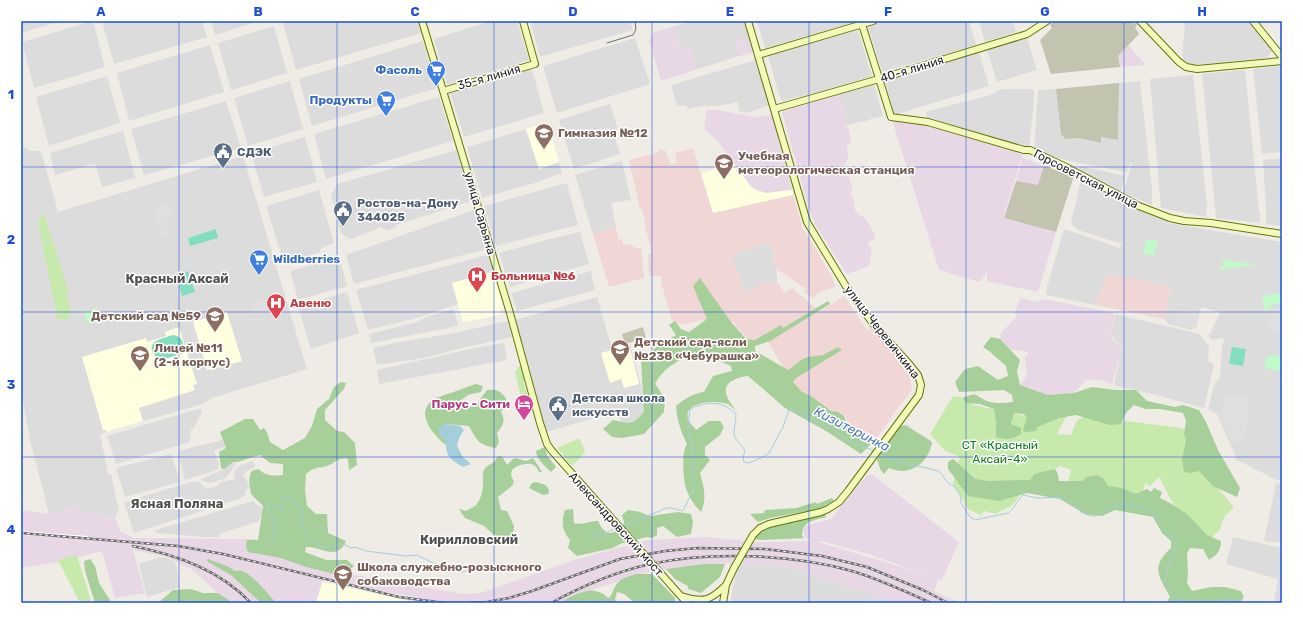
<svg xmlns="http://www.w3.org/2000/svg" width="1303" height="624" font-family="Rubik,sans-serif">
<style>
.residential{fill:#dddcdc}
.commercial{fill:#f0d6d4}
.industrial{fill:#e8d7e4;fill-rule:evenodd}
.education{fill:#fdffde}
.construction{fill:#c3c4b0}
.grass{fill:#c7e9ab}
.forest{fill:#a7cf9a}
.park{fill:#c2f9c9}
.pitch{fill:#83debf}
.parking{fill:#dfdfdf}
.water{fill:#a5cedd}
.pier{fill:#fff}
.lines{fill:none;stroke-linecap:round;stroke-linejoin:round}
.stream{stroke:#a5cedd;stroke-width:1}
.secondary-casing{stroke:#647605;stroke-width:8}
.secondary{stroke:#f3f9b9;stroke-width:6}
.tram{stroke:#6d6d6d;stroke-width:1}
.rail-casing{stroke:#6d6d6d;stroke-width:2.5}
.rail{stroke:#fff;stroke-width:1;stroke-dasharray:3;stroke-linecap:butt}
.secondary-bridge-casing{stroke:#647605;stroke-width:8;stroke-linecap:butt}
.secondary-bridge{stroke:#f3f9b9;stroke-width:6}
.grid{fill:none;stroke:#1d4ed8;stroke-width:1;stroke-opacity:0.55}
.labels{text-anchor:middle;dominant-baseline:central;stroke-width:3;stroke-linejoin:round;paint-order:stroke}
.street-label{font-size:12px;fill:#1f1f1f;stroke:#fff}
.shop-label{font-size:12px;font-weight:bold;fill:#366cbe;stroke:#fff;text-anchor:end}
.education-label{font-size:12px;font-weight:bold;fill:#785e54;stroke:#fff;text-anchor:start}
.service-label{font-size:12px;font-weight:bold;fill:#4e5e75;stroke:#fff;text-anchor:start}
.health-label{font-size:12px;font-weight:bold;fill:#be3a42;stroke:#fff;text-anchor:start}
.hotel-label{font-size:12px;font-weight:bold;fill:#b23c85;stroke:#fff;text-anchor:end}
.park-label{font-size:12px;fill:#0c7d1b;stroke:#fff}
.neighbourhood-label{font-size:13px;font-weight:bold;fill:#525252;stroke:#fff}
.water-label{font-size:13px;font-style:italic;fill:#4b78ae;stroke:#fff}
.neatline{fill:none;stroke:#1d4ed8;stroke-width:1.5}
.grid-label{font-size:13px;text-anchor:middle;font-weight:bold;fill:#1d4ed8}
</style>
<rect width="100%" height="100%" fill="#efece5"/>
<!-- residential -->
<path class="residential" d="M21,21H62L21,33Z
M93,21L105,67L34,88L22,42Z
M102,21H202L207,37L114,64Z
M211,21H260L215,35Z
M290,21H417L421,33L296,70L283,23Z
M491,21H517L529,60L447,85L434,39Z
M530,21H630L633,30L540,57Z
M692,21H745L750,38L734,42L739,56L695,70L690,48H685L680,47L675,26Z
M757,21H855V22L765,48Z
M888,21H969L976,45L882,72L868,26Z
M979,21H1013L1016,32L985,42Z
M1185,21H1248L1272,51L1266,58L1189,65L1185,64L1182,62Z
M274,26L287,73L231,90L218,43Z
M858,30L872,76L818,92L781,101L768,56Z
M635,38L650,84L557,113L543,66Z
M1027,38L1037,70L997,82L987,50Z
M423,41L437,88L312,126L299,79Z
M210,45L224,92L129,121L117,73Z
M979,52L989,86L894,115L885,81Z
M756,60L770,105L747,113L739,111L738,102L718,106H707V105L688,109L686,105L677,106L671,85Z
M1282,66V152L1262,154L1253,69Z
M532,69L544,113L464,137L450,93Z
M1245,70L1259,211H1260V223L1216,218L1202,74Z
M1193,75L1207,205L1206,217L1161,208L1150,79Z
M107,76L120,123L49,146L36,97Z
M290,81L303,129L248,146L234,98Z
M1140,81L1152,190V205L1123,193L1132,163L1131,162L1126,172L1069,161L1034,151L1038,90L1056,89L1061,134L1065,139L1079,138L1101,143V137L1118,140L1119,83Z
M874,84L883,116L870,119V120L846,125V119L839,94Z
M1003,89H1034V100L1029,149L928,119L926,112L994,94L997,91Z
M439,97L453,141L326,179L314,134Z
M226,101L241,148L144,175L131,129Z
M610,104L618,130L613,131L620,154L574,169L559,120Z
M526,129L539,169L559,162L562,173L535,183L482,198L467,147Z
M123,131L135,178L102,187L95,164L55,175L50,153Z
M305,137L317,182L264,197L251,153Z
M21,145L30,151H41L58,212L243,156L307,369L212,398L202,404L100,434L108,474H111L119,511L115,517L99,519V514L69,509L49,514L30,440L21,392Z
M456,150L471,201L396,225L397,227L385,231V228L382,229L381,227L352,239L348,238L341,233L331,195L337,184Z
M1282,158V226L1266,224V208L1263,160Z
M622,161L631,200L611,203L616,227L593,234L575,175Z
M1081,166L1125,176L1121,192L1079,171Z
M1082,176L1168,218L1167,223L1282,242V481L1277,480L1237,460L1217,414L1208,409L1214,385L1220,376L1222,348L1224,338L1212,340L1208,335L1211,332L1220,312L1201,307L1197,325H1198L1192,330L1168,324L1165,319L1171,287L1108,275L1095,305L1047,295L1046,291L1064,229L1120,248L1122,244L1078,230L1072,225L1071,222Z
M567,183L578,225L496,246L484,206Z
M319,190L334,243L320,249V252L284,264L266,206Z
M474,210L486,249L354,284L346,255Z
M580,232L589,264L510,287L499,253L558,237Z
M769,242L775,254L771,256L777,269V282L764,283L745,293L730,256Z
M488,255L494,272L452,283L458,304L420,317L368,330L356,290Z
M339,257L347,286L298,300L290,271Z
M591,271L595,290L517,311L511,293Z
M347,292L359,333L311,349L298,306Z
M597,297L612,349L630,344L649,416L621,424L618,411L546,432L515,320Z
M454,309L458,326L371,343L369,334L417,322L429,316Z
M1115,314L1200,334L1209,347L1208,361L1214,365L1204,408L1156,395L1114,385L1122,348L1111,335Z
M508,321L512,337L462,348L424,358L377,365L373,348L399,342L450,334Z
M504,343L507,360L379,384L377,370L475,348Z
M201,408L202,412L193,429L191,430L190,442L116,464L107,436Z
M223,440L225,447L214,451L219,464L217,470L185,480L178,451Z
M171,454L180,482L125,497L116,468Z
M252,461L256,466L243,474L250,487L245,491L246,495L242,497V498L134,533L124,502L195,481L201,483L205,489L218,486V484L222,482L235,479L234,471L239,466Z
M233,462L236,464L226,478L211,483L202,481V479L222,470Z
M1276,483L1282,484V543L1264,541Z
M253,501L257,505L263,508L262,515L259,521L219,534L220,537H204L156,533V530Z
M1233,537L1282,548V603H1274L1278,579L1226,564Z
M160,557L167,558L174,561L176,565L180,587L147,597L139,564Z
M738,563L792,568L861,591L902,603H730Z"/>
<!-- commercial -->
<path class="commercial" d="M693,148L713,213L793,195L803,231H805L832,277L835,287L819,292L814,298L803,292L806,289L777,269L771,256L775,254L769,242L731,256L732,262H734L745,293L764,283L777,282L785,293L792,288L820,312L844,296L866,329H871L909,371L912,390L898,408L873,444L848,423L845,416L837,413H833L804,394L788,376L766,338L757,341L748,340L733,322L704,320L683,324L673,323L661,282L662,276H649L648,255L652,253L645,227L646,226L642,209H640L629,160L659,152V150L662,149L663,151L665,150L671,165L677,162L675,153Z
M616,227L618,239H622L623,245L629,244L636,248H641L644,278L609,287L593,234Z
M1107,275L1135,279L1171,287L1165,319L1095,305Z"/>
<!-- industrial -->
<path class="industrial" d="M675,26L680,47L685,48L690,47L695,70L661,81L649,40L654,32Z
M750,38L754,52L739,56L734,42Z
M1128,45L1146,65L1120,67L1118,56Z
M839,94L846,119V127H848L851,142L847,146L848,159L845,164L853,191L850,192L851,195L853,197L855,210L858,214L866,219L874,233L875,239L868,242L870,249H872L869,266L847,274L816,226L808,206L782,112Z
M707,110H718L759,118V116L772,115L792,190L766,193L751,187L718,141L704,129Z
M892,120L928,124L1024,150L1003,218L1056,232L1038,292L987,281V272L980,282L939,270Z
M1023,158L1044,166L1038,186L1016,181Z
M1021,298L1038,302L1044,299L1114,313L1111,338L1122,348L1112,384L1102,380H1086L1074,393L1048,395L1020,385L1027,375L1025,358L1029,352L1009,349L1000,339L1001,333L1016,317L1015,311Z
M867,475H873L959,542L942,580L938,579L934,591L960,603H902L861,591L792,568L739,563L704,564L652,571L594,589L570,603H447L323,580L316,603H233L218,593L193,570L167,557L133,550L145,593L115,598L102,551L64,561L21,568V510L49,514L69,509L100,514L99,519L115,517L120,531L134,538L256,539L336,563L355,575L463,594L481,593L574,560L648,540L706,537L758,542L812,541L805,537L803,529L807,525L832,519L836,512ZM821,541L865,553L928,575L818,542Z"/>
<!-- education -->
<path class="education" d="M547,123L559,162L539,169L526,129Z
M733,162L751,187L755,190L766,193L792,190L793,195L713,213L701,173L723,167Z
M494,272L504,308L500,310L502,314L481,319L463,322L452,283L483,274Z
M227,312L242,361L211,370V369L207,370L193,322Z
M179,327L197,384L193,385L195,390L139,408L143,421L106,432V430H103L82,357L146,338L147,342L166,336L165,332Z
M629,345L639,384L624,388L621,379L610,383L601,353Z
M322,582L409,601L410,603H316Z"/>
<!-- construction -->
<path class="construction" d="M1054,21H1133L1137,25L1135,27L1139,34L1118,56L1120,67L1051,74L1040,40L1052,28L1050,25Z
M1119,83L1118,140L1101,137V143L1079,138L1065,139L1061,134L1056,89Z
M1044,166L1074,176L1056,232L1004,218L1016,181L1038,185Z
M643,327L646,338L625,344L622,334Z"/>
<!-- grass -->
<path class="grass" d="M44,214L52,240L42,242L38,222Z
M53,241L69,294L66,295V299H69L70,318L58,320L42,243Z
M521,365L525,381L523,382L531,405H532L533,409L529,411L522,401L515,372L518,367Z
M953,396L972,399L973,405L1050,421L1053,414L1066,417L1057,434L1071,435L1077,420L1087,416L1181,428L1193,437L1199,467L1234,507L1224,517L1220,529L1209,540L1187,529L1159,477L1150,486L1145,483L1141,500L1086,482H1068L1071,470L1060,466L1052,471L1034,474L1013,505L995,514L985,511L980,515L968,509L953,483L960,457L945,451L930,434Z
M578,439H580L585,451L582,456L572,466L557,448Z
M77,555L91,601L93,603H80L58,560Z"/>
<!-- forest -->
<path class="forest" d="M700,278L731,322L746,339L755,340L781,325L783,328L828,301L830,304L770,341L755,346V351L788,370L801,360L808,357L823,355L838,347L842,350L796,378L793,382L802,392L811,396L831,411L838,412L844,416L846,422L872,443L861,454L826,431L785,408L748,376C739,377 724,381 726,393C727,399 732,405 736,410C733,408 730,406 728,404C717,400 683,401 688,419C689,423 694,427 696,430L709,421H720L724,427L720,435L705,447V455L710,460L700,473C704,487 707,499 701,512C695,506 690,499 687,491C683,482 681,451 687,444C681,432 677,420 676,406C684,399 694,393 704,392L713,376L732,371L731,366L701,353C682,358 664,366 655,384L665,398L664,412L644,434L622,438L612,437L603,429L613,420C629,424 633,425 644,412L641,360L659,345L676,335L669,325L675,321L681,329L689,332L707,319L693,286Z
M991,337L1000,339L1020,360L1017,371L1020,385L1048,395L1074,393L1092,387L1115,390H1136L1147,401L1175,407L1183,405L1199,410L1206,422L1219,452L1240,488L1237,497L1213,486L1199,471L1190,473L1184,472L1182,460L1186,440L1184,434L1186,421L1183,413L1160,409H1146L1134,405L1126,413L1121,424L1110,425L1076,415L1059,418L1037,427L1036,431L1025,432L1023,430L1027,417L1023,414L1014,413L1011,424L1021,428V434C1012,440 1006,440 996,437V422L994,409L980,404L966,403L963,398C979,391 974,396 987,401C995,404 1005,403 1013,402L1012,395L1004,390L959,392L955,382L965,369L978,366L998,380L1008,376L1006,366L989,351L983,347Z
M341,382L346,383L344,389L325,410V420L337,431L344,432L355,443L357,465L349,470L348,459C337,457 336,463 327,466C316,469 316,466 306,474L305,490L307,506L316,514H327L328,533L346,541C337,562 321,546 306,547L305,552L326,560H347L354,566L346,574L339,575L306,567L281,558L248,552L246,547L247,540H258L263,506L251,494L249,480L251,472L254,470L259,469C265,476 274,476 283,475V464L270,463L260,455L237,462H233L224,469L221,468L219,452L226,448L220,432L245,419H253L260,430L264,428L267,432L270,442L283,450L305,438L312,426L317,409L329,399L334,387Z
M476,384L483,386L481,392L468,395L460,401L459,407L467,409L478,402L487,390C497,389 500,391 506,398V404L501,412C506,421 503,425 497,433L499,442L496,448C479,445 477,441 469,426L446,424L440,435L446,441V445C434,436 414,413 433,400C436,397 440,397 444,395C455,392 466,387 476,384Z
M906,425C914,431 923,435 932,442C930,457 918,471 902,471C898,471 893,469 889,468L884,474L880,469L877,459L900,426Z
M545,447L547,455L556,467L551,472C545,466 537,460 536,451Z
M500,456L503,458L507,465L512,460L515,458L526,461L533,458L542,472H539C538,470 537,468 535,466C530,461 516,465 512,470L511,475L514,482L512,486L498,497L501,510L507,511L514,526L513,535L502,539L494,535L484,526L465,518L459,509L466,511C469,509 475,507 477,504C480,500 483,491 483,486C483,481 482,475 484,470C487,464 495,464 497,457Z
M953,459L975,479L989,481L1030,480L1034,474L1055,469L1058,474L1059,481H1082L1087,477L1097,475L1103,478L1108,486L1121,488L1136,494L1147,489L1151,492L1154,488L1162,492L1160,498L1170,503L1187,514L1207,535L1221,541C1221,550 1217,555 1209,560L1203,549L1190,548L1187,553L1188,573L1187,583L1192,591L1211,587H1225L1241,591L1244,597L1240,603H1166L1170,597C1159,576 1150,567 1171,548V541L1162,533L1153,517L1115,510L1102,516L1085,514L1060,499L1027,493L999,501L968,496L948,469V462Z
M536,482L546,485L549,490L548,494L543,495L529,488L532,483Z
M832,498L834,501L818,509L770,518L758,522L750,514L764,513L765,510L796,508L816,502L817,504Z
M573,509L574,523C582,526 590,520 598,521C600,524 601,528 604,530C609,537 617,530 623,527L624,522L622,515L628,510L640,512L650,516L678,512L691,514L693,522L691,534L677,537L663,526L657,528V535L652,538L647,537L620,544L613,548L577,556L568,548L570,540C562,531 561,522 565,510Z
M825,514L826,517C813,521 803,520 802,535L804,538L761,540L752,539L759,531L774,524H785Z
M90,559L95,566L99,583L112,603H95L85,571L84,561Z
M208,559L229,567L235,571C237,571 239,570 241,571C252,573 269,595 276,603H261L231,575L208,562L207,560Z
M704,564H725L720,577L701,593L688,589V586L675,579L666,569Z
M636,574H652L675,598V603H635L624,594L617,592L615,599L617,603H559C575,595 593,583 608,598L611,596C617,580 620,579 636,574Z
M191,589L203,593H218L233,603H158L173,590Z"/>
<!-- park -->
<path class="park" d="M1146,240H1158L1154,256L1143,253Z
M1221,259L1256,265L1220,270V266L1222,267L1224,262L1221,261Z
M1282,293V303L1273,304L1272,307L1264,311L1262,296Z
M97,307L96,314L100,316L101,319L87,323L84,311L90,312L92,309Z
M1273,355L1282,357L1281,371L1264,368L1266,358Z"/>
<!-- pitch -->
<path class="pitch" d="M216,229L218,238L190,246L188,238Z
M188,271L195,292L182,296L176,275Z
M173,335C182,336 186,344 181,352L183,353L156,362L160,359C152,356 148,346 156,341C161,338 168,337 173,335Z
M1232,347L1246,349L1243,366L1229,364Z"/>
<!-- parking -->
<path class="parking" d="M168,203L172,217L170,218V220L165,222L169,236L162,238L153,207Z
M281,295L283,304L255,313L252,304Z
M1279,307H1282V331L1269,330L1272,313Z
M1185,308L1200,312L1197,323L1194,328L1174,323L1180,311L1184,312Z
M1224,396L1250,399L1246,436L1233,445L1221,417Z"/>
<!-- water -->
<path class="water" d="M446,424L460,426L464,430L460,436L457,445L462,456L471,464L463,467C451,460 445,456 446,441L440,435L438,427Z"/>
<!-- pier -->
<path class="pier" d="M556,449L673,582L666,587L548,454Z
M21,531L88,536V539L21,535Z"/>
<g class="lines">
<!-- stream -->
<path class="stream" d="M879,454C898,463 919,466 939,471L949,484L954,486L960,495L961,503L970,517L975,520L1008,513C1015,508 1017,500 1023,495L1038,498L1063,497L1073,503L1081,512L1088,515L1096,516L1107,509L1123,504L1145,508L1156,515L1159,523L1177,543L1169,562L1165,583L1172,595L1184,603
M622,526L667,508H672L682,511L684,509L692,492L694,481L692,444L688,431L690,409C699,404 716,401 725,406C729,408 733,411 736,414C736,421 734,427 734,434C735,440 741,445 745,450L743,458L744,462L748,463L763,457L769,453L783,427L789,410H793L803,413L814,420L831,428L844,438L874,451
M590,537L602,534L617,528
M273,541C275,527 276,521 267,509L268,505C273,505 277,510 283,510V498L286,496C289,499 292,498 295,501C299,505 301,512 303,517L300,522C301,529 315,544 322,547C335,546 339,540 351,548L355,547L366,551L406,556L417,555L439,566L459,572L472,570
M1218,603C1224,599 1234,599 1240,603"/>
<defs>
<path id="secondary" d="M422,21L510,313L540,423L547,444L552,451
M748,21L807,222L847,288L874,325L910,365L918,375L921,385L919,395L848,491L839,502L828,509L821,512L769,524L760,528L753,535
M861,21L891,117L928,122L1024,150H1030L1064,166L1139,206L1170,218L1184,221L1211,223L1282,234
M1140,21L1179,62L1186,67L1197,69L1282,61
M1253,21L1282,57
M758,55L873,21
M443,91L535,64L523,21
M774,109L879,79L1027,34L1047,21
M670,584L687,603
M681,596C704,603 710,601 726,585
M723,603L726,585L734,568"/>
</defs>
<!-- secondary casing -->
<use href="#secondary" class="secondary-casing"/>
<!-- secondary -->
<use href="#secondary" class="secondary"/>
<!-- tram -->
<path class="tram" d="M607,43L633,35L636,29L635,21"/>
<defs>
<path id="rail" d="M21,533L178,546L223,554L399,597L445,603H460
M133,546C177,555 220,570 251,603
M467,603L487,602L509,598L532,591L620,559L665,551L698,548L765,549L822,556L867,567L923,590L948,603
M551,603C582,586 615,572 650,564C711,551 792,554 852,571C879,579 905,591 931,603"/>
</defs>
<!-- rail casing -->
<use href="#rail" class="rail-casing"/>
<!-- rail -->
<use href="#rail" class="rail"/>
<defs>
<path id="secondary-bridge" d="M552,451L670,584
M734,568L753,535"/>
</defs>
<!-- secondary-bridge casing -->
<use href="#secondary-bridge" class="secondary-bridge-casing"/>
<!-- secondary-bridge -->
<use href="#secondary-bridge" class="secondary-bridge"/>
</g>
<!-- grid -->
<path class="grid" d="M179,21V603M337,21V603M494,21V603M652,21V603M809,21V603M966,21V603M1124,21V603M21,167H1282M21,312H1282M21,457H1282"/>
<!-- icons -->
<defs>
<symbol id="supermarket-pin" viewBox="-11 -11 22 30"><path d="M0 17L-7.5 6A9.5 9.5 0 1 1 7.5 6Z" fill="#3f7fe0" stroke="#fff"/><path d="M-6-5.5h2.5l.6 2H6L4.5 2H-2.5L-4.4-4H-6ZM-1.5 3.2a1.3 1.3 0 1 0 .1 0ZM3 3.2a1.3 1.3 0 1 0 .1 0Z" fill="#fff"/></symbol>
<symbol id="school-pin" viewBox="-11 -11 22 30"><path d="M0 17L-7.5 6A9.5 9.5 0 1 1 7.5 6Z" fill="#8d6e63" stroke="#fff"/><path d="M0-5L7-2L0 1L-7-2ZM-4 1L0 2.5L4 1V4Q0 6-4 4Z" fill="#fff"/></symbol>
<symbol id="civic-pin" viewBox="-11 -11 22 30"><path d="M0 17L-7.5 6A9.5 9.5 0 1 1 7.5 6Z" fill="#5c6f8a" stroke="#fff"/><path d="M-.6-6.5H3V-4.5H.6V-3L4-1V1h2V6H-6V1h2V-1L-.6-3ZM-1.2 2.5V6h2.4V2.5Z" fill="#fff"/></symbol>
<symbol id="hospital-pin" viewBox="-11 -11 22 30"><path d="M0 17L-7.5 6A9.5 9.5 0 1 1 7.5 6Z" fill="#e0444e" stroke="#fff"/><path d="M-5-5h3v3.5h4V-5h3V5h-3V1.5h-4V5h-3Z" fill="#fff"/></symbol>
<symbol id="hotel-pin" viewBox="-11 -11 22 30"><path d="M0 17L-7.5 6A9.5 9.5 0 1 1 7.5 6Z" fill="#d1479c" stroke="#fff"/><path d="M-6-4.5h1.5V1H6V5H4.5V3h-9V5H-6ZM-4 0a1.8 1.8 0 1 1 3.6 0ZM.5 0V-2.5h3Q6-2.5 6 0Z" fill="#fff"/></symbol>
</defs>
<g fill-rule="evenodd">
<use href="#supermarket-pin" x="425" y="59" width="22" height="30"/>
<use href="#supermarket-pin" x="375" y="89" width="22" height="30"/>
<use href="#school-pin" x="533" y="122" width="22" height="30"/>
<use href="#civic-pin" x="212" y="141" width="22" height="30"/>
<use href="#school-pin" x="713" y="152" width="22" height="30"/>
<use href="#civic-pin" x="332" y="199" width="22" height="30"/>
<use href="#supermarket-pin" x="248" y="248" width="22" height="30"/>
<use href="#hospital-pin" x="466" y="265" width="22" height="30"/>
<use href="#hospital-pin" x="265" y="292" width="22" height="30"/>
<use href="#school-pin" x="204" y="305" width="22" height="30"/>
<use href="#school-pin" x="609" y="338" width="22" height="30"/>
<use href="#school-pin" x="129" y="344" width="22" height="30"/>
<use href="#hotel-pin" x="513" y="393" width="22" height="30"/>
<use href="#civic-pin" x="547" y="394" width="22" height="30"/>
<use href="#school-pin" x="332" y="563" width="22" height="30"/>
</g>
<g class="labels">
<!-- street labels -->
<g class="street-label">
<text transform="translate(912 69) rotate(-17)">40-я линия</text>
<text transform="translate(489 77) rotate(-16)">35-я линия</text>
<text transform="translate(1086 179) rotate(27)">Горсоветская улица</text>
<text transform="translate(480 213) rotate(74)">улица Сарьяна</text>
<text transform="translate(882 332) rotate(52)">улица Черевичкина</text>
<text transform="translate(616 524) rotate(48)">Александровский мост</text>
</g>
<!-- shop labels -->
<g class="shop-label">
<text x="422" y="70">Фасоль</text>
<text x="372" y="100">Продукты</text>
<text x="273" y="259" text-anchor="start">Wildberries</text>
</g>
<!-- education labels -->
<g class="education-label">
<text x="558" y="133">Гимназия №12</text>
<text x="738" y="156">Учебная<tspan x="738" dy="14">метеорологическая станция</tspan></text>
<text x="201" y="316" text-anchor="end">Детский сад №59</text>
<text x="634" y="342">Детский сад-ясли<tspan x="634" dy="14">№238 «Чебурашка»</tspan></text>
<text x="154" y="348">Лицей №11<tspan x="154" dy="14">(2-й корпус)</tspan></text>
<text x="357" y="567">Школа служебно-розыскного<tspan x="357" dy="14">собаководства</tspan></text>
</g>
<!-- service labels -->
<g class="service-label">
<text x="237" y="152">СДЭК</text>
<text x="357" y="203">Ростов-на-Дону<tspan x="357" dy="14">344025</tspan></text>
<text x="572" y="398">Детская школа<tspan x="572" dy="14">искусств</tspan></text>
</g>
<!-- health labels -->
<g class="health-label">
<text x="491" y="276">Больница №6</text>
<text x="290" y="303">Авеню</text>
</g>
<!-- hotel labels -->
<g class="hotel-label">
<text x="510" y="404">Парус - Сити</text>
</g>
<!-- park labels -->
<g class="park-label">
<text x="1000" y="445">СТ «Красный<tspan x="1000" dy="14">Аксай-4»</tspan></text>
</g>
<!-- neighbourhood labels -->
<g class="neighbourhood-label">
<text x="177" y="278">Красный Аксай</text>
<text x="177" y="503">Ясная Поляна</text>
<text x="469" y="539">Кирилловский</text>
</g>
<!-- water labels -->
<g class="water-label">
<text transform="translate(852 429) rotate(27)">Кизитеринка</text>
</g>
</g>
<!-- border -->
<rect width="1303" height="624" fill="none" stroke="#ffffff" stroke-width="44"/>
<rect x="22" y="22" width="1259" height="580" class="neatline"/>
<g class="grid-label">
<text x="101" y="16">A</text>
<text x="258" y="16">B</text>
<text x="415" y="16">C</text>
<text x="573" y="16">D</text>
<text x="730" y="16">E</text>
<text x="888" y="16">F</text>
<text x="1045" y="16">G</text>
<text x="1202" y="16">H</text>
<text x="11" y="99">1</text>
<text x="11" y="244">2</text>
<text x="11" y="389">3</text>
<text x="11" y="534">4</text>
</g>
</svg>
